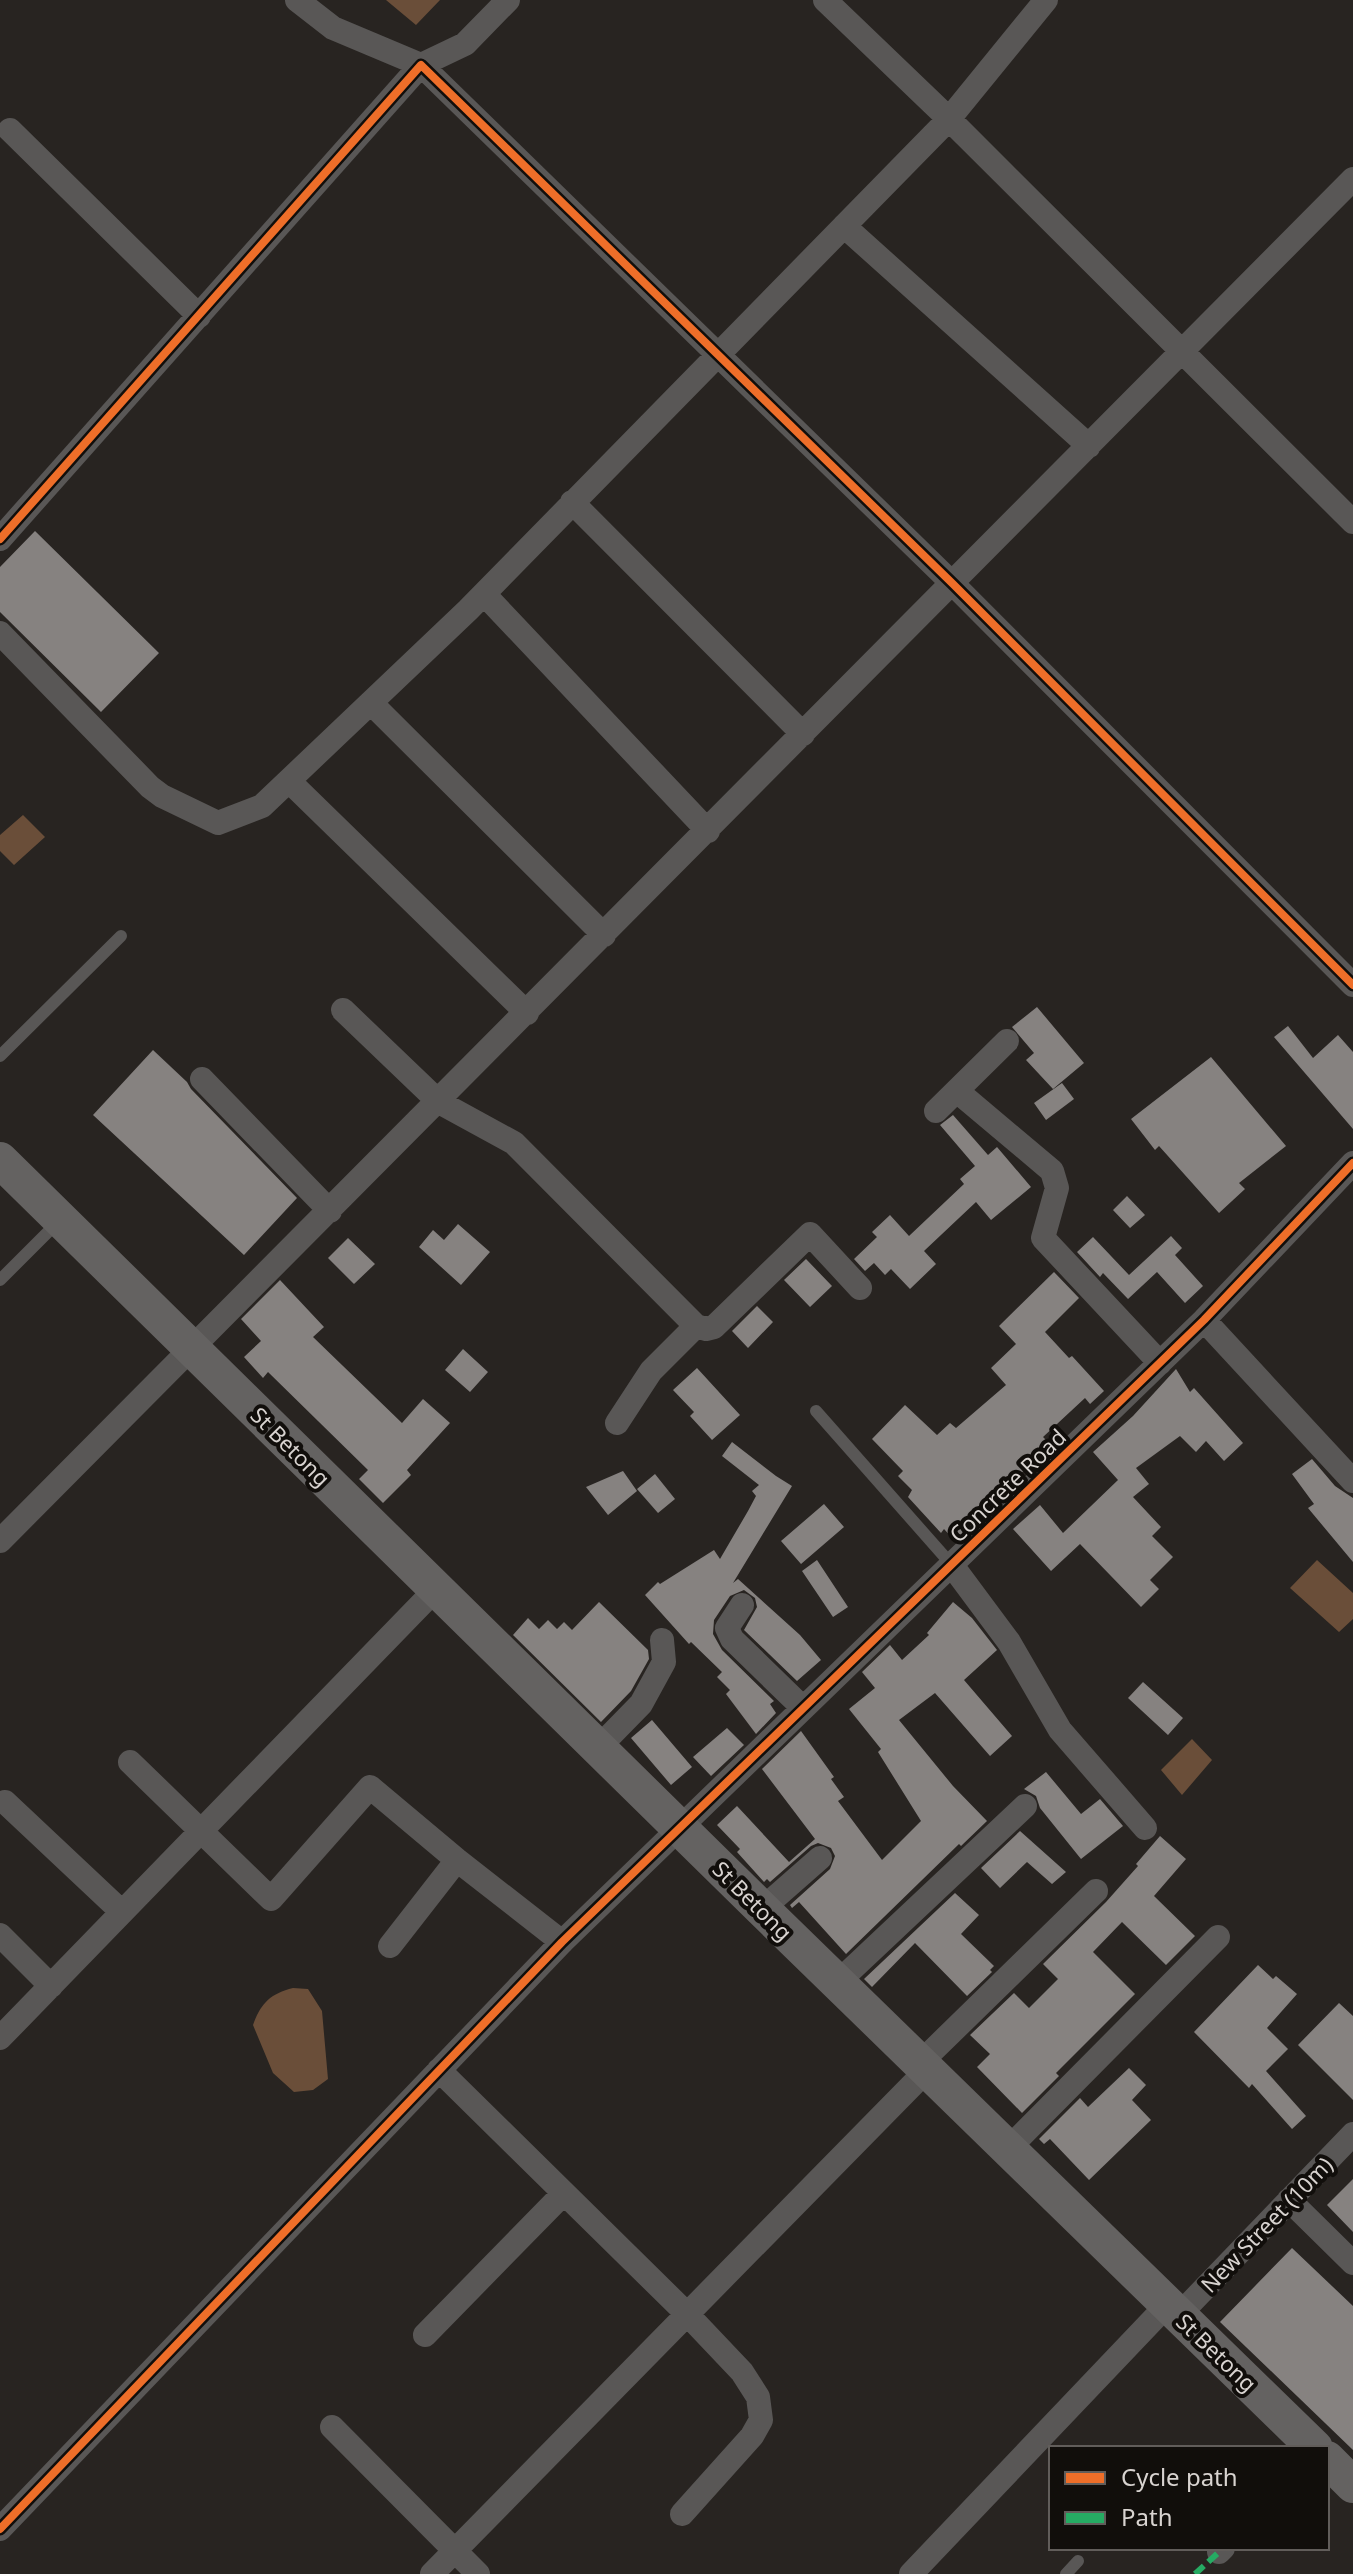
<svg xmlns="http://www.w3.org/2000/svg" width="1353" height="2574" font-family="'Noto Sans',sans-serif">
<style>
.water{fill:#6a4e39}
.building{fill:#868280}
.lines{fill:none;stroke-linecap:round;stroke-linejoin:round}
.lane{stroke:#595756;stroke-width:12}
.street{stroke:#595756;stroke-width:24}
.secondary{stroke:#646261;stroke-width:36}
.quiet{stroke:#26ab63;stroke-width:6;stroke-dasharray:12 6;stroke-linecap:butt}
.cycleway-casing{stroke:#110e0b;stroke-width:13}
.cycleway{stroke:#ee6e29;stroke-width:8}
.labels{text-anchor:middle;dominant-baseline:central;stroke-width:8;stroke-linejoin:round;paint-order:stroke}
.street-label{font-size:22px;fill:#d8d3d0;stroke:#110e0b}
</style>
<rect width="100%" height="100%" fill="#282421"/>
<!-- water -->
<path class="water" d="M386,0H440L416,25Z
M23,815L45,837L14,865L0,851V835Z
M1317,1560L1353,1593V1619L1339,1632L1290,1588Z
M1192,1739L1212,1760L1182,1795L1161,1770Z
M293,1988L308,1989L322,2011L328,2079L313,2090L294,2092L273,2073L253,2025C261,2003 270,1994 293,1988Z"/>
<!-- building -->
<path class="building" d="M35,531L159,653L101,712L0,612V567Z
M1037,1007L1084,1063L1053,1089L1026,1060L1034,1053L1012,1027Z
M1288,1026L1313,1058L1338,1035L1353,1052V1129L1274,1037Z
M153,1050L187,1082L191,1089L297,1198L244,1255L93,1115Z
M1211,1057L1286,1146L1239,1183L1245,1189L1219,1213L1159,1146L1155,1150L1131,1119Z
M1062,1083L1074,1099L1046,1120L1034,1103Z
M953,1115L988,1155L997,1147L1031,1187L991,1220L976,1202L924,1251L936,1264L910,1289L891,1269L885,1275L874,1263L865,1271L854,1259L877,1237L872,1232L890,1215L909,1236L964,1184L960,1179L975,1166L940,1125Z
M1127,1196L1145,1215L1130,1228L1113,1210Z
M458,1224L490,1252L461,1285L419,1247L433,1230L444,1240Z
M1171,1236L1182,1248L1175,1255L1203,1286L1185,1303L1157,1272L1128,1299L1103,1273L1100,1277L1077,1252L1093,1237L1129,1275Z
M348,1238L375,1264L354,1284L328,1258Z
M806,1259L832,1286L810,1307L784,1280Z
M1054,1272L1079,1298L1045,1332L1069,1358L1072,1356L1104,1391L1090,1404L1085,1398L1043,1437L1051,1445L979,1513L982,1515L955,1541L944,1529L941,1533L908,1497L912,1490L898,1476L903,1471L872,1439L905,1405L937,1435L950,1423L956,1428L1006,1385L991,1368L1016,1344L999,1326Z
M280,1280L324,1327L313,1337L402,1423L423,1399L450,1423L407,1470L411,1475L383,1503L359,1479L368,1470L268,1372L263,1378L244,1357L261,1341L241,1319Z
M757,1306L773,1322L748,1348L732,1331Z
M463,1349L488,1372L470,1392L445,1370Z
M697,1368L740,1415L712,1440L690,1416L694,1412L673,1390Z
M1176,1369L1190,1392L1194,1388L1243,1443L1224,1461L1206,1441L1196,1452L1180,1436L1136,1468L1149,1484L1133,1497L1161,1527L1152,1536L1173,1557L1150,1580L1159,1589L1141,1607L1080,1544L1051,1571L1013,1529L1040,1505L1063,1533L1118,1480L1093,1452L1133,1416Z
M732,1442L776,1476L792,1486L733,1583L738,1579L800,1635L821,1660L797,1681L744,1630L757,1607L755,1598L744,1590L730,1596L714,1620L713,1634L722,1650L774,1701L770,1704L776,1713L756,1734L726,1694L730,1690L717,1677L722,1672L691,1642L689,1644L645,1595L658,1582L660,1584L714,1550L720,1559L748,1511L756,1496L752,1491L759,1485L722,1456Z
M1312,1459L1335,1486L1353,1498V1562L1308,1508L1314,1504L1292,1474Z
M623,1471L637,1491L608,1515L586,1487Z
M655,1474L675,1499L658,1513L637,1489Z
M824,1504L844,1527L801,1564L781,1541Z
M817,1560L848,1607L833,1617L802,1571Z
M599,1602L648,1650L649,1659L631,1691L601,1722L513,1635L528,1618L539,1629L548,1620L557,1629L564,1622L572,1630Z
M953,1602L972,1618L997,1650L964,1680L1012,1736L990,1756L935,1693L899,1720L953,1786L987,1821L961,1846L959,1844L846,1954L799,1902L792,1908L790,1905L830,1869L835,1856L831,1848L818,1843L811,1846L770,1882L767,1879L764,1882L737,1852L740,1849L717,1825L737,1806L789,1862L815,1839L762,1769L801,1731L834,1777L831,1779L844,1797L838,1801L882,1860L921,1821L878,1752L881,1749L849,1709L875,1688L862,1672L890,1645L902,1660L929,1635L927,1633Z
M1143,1682L1183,1718L1168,1735L1128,1698Z
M652,1720L692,1767L671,1785L631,1738Z
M727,1728L744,1745L711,1776L693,1757Z
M1046,1772L1081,1814L1100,1799L1123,1826L1081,1859L1040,1808L1036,1796L1024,1789Z
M1020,1831L1066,1872L1052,1884L1027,1862L1000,1888L981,1868Z
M1160,1836L1186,1859L1154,1896L1195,1936L1166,1965L1122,1922L1093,1952L1135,1994L1056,2073L1059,2076L1022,2113L977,2067L990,2054L970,2035L1014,1993L1029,2008L1058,1979L1043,1964L1106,1902L1138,1866L1136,1864Z
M955,1893L979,1915L961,1934L994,1966L990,1970L992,1972L967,1996L915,1943L872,1987L864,1979Z
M1258,1965L1273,1979L1276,1976L1297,1994L1267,2028L1288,2049L1266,2071L1306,2116L1292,2129L1252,2084L1249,2088L1194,2032Z
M1339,2003L1353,2016V2100L1298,2045Z
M1129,2068L1146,2085L1132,2100L1151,2120L1089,2180L1050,2139L1044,2144L1039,2139L1080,2098L1088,2107Z
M1353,2179V2232L1327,2205Z
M1292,2248L1353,2306V2450L1220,2322Z"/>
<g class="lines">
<!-- lane -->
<path class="lane" d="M0,1056L121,936
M0,1280L57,1223
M816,1411L951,1564
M1066,2574L1078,2561"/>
<!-- street -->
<path class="street" d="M297,0L333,28L421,65L465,44L508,0
M825,0L949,119L1353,522
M10,130L199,316
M844,226L1089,446
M572,502L803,734
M0,539L421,65L953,584L1353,985
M484,594L708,831
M0,633L150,787L162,796L218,823L262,806L468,610L949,119L1046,0
M371,703L604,935
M289,781L527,1013
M343,1010L439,1102L514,1143L696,1326L706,1329L714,1327L810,1234L860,1288
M202,1079L330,1211
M957,1091L1052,1171L1057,1188L1043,1238L1160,1363
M936,1111L1007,1041
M1204,1320L1353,1481
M617,1423L651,1371L696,1326
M0,1541L1353,179
M951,1564L1009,1642L1060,1730L1145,1828
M742,1605L727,1628L732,1639L803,1708
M598,1748L641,1704L664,1662L662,1640
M130,1762L271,1899L370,1787L457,1860L562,1942
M5,1802L122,1912
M762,1909L820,1858
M0,1935L51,1986
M390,1946L457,1860
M837,1983L1025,1806
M0,2038L436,1589
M920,2063L1096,1891
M439,2070L687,2314L742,2372L758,2397L761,2420L752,2436L682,2514
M1008,2149L1218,1937
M1289,2200L1353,2263
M1180,2314L1353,2134
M425,2335L564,2193
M332,2427L478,2574
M0,2529L562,1942L1204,1320L1353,1163
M1219,2552L1223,2548
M432,2574L927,2070
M911,2574L1168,2304"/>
<!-- secondary -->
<path class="secondary" d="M0,1160L762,1909L1315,2448
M1327,2459L1353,2485"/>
<!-- quiet -->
<path class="quiet" d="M1195,2574L1219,2552"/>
<defs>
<path id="cycleway" d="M0,539L421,65L953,584L1353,985
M0,2529L562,1942L1204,1320L1353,1163"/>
</defs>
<!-- cycleway casing -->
<use href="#cycleway" class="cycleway-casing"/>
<!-- cycleway -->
<use href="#cycleway" class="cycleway"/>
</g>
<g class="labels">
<!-- street labels -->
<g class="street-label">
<text transform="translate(291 1446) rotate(45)">St Betong</text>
<text transform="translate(1007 1485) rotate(-44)">Concrete Road</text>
<text transform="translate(753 1900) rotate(45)">St Betong</text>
<text transform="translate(1266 2224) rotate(-46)">New Street (10m)</text>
<text transform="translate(1217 2352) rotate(44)">St Betong</text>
</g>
</g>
<!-- legend -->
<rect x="1049" y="2446" width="280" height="104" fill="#110e0b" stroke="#615d5a" stroke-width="2"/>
<rect x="1065" y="2472" width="40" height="12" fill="#ee6e29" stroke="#615d5a" stroke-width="2"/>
<text x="1121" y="2486" font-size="24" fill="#d8d3d0">Cycle path</text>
<rect x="1065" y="2512" width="40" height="12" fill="#26ab63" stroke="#615d5a" stroke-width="2"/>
<text x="1121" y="2526" font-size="24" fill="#d8d3d0">Path</text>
</svg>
